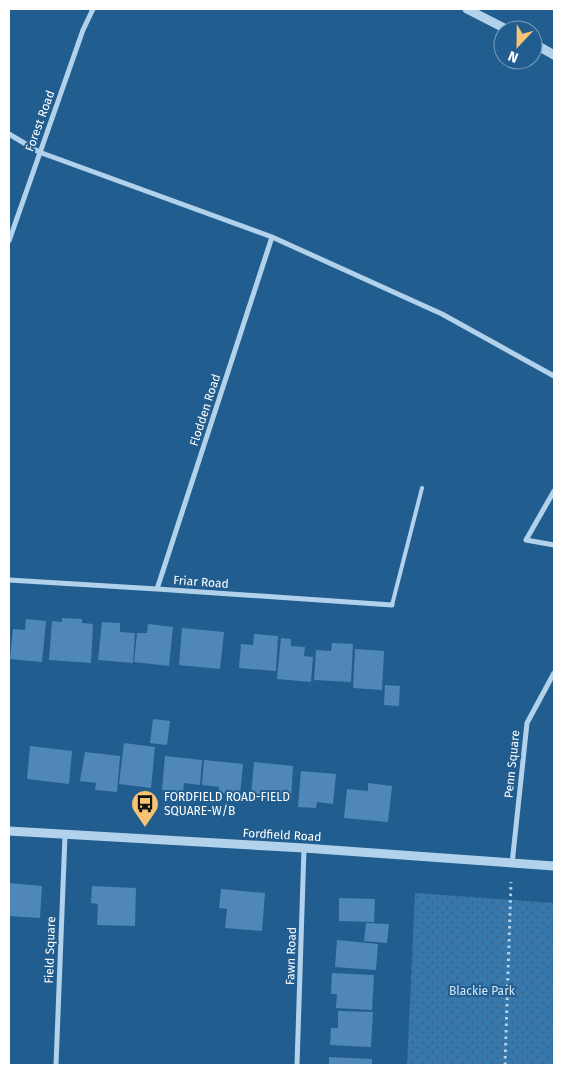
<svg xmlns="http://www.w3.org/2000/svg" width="563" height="1074" font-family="'Fira Sans',sans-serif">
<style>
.grass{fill:url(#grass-dots)}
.building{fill:#4f88b8}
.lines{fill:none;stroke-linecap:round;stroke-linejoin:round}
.path{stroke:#b2d2ec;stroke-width:3;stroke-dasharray:2.5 4;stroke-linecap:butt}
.service{stroke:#b2d2ec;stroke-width:4}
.minor{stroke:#b2d2ec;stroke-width:5}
.tertiary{stroke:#b2d2ec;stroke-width:9}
.labels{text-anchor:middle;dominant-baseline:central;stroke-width:4;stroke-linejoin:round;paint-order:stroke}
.street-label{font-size:12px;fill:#fff;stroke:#225d8f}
.poi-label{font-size:12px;fill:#fff;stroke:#225d8f;text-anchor:start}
.park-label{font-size:12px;fill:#d7eaf9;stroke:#225d8f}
</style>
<defs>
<pattern id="grass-dots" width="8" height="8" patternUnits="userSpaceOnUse" patternTransform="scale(1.25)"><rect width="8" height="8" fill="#3677ac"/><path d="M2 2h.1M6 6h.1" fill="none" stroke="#425f77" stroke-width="1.8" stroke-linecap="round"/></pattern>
</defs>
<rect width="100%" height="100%" fill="#225d8f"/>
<!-- grass -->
<path class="grass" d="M415,893L554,903V1065H407Z"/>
<!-- building -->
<path class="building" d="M62,618L82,619V623L93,624L91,663L49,660L52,621L62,622Z
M26,619L46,621L42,662L10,659L13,629L25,630Z
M102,622L120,623V632L135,633L133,663L98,660Z
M148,624L173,627L169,666L134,662L137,633H147Z
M182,628L224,632L220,669L179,665Z
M254,634L278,636L276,671L239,668L241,644L253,645Z
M281,638L291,639V646L305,647L304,656L313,657L311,682L277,679Z
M332,643L353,644L351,682L314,680L316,650L331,651Z
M355,649L384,651L382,690L353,688Z
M385,685L400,686L399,706L384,705Z
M153,719L170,721L167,745L150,743Z
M124,743L155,747L151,788L119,784Z
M30,746L72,751L69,784L27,779Z
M85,752L120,756L117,792L95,790L96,783L80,781Z
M165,756L202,760L200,785L184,783L183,792L162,790Z
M204,760L243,764L240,795L219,793V787L202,785Z
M254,762L293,766L291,800L251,796Z
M301,771L336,774L333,804L317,802L316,808L298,807Z
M368,783L392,786L388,822L344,818L347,789L368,791Z
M9,883L42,886L40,918L9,916Z
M92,886L136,888L135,926L97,925L98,904L91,903Z
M221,889L265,893L262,931L225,928L227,909L219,908Z
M339,898L375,899L374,922L339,921Z
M366,923L389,924L387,943L364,941Z
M337,940L378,944L376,970L335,967Z
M332,973L374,975L372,1010L336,1008L337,994H331Z
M338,1011L373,1012L371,1047L330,1045L331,1028H338Z
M329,1057L372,1059V1065H329Z"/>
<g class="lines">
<!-- path -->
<path class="path" d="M505,1065L511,882"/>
<!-- service -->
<path class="service" d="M392,605L422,488"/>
<!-- minor -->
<path class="minor" d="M9,134L39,152L272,237L442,314L554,376
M9,241L83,30L93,9
M554,491L526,540L554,545
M9,580L157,589L392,605
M157,589L272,237
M512,864L527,723L554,673
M56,1065L65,835
M297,1065L304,848"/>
<!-- tertiary -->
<path class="tertiary" d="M467,9L508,30
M533,43L554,55
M9,831L304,848L554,866"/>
</g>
<!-- icons -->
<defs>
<symbol id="bus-pin" viewBox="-11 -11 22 30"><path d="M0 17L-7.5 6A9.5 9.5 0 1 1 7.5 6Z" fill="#f8c474" stroke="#225d8f"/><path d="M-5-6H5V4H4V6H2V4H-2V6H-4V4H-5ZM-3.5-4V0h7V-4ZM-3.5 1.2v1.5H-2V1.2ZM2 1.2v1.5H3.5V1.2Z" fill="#111"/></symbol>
</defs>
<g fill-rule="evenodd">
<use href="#bus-pin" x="129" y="788" width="32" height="43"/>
</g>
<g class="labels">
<!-- street labels -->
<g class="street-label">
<text transform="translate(40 121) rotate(-70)">Forest Road</text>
<text transform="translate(205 410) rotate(-72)">Flodden Road</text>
<text transform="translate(201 582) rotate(4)">Friar Road</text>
<text transform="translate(512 764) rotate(-84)">Penn Square</text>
<text transform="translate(282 835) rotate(3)">Fordfield Road</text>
<text transform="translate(50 950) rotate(-88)">Field Square</text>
<text transform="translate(291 956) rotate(-88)">Fawn Road</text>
</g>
<!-- poi labels -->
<g class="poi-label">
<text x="164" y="797">FORDFIELD ROAD-FIELD<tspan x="164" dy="14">SQUARE-W/B</tspan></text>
</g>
<!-- park labels -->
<g class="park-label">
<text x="482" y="991">Blackie Park</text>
</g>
</g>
<!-- border -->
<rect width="563" height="1074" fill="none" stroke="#ffffff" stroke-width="20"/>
<!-- north arrow -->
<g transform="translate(518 45) rotate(202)"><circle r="24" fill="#225d8f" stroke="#7a9ebc"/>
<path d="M0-4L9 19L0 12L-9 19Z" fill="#f8c474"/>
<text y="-8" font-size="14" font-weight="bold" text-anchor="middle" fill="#ffffff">N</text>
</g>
</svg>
